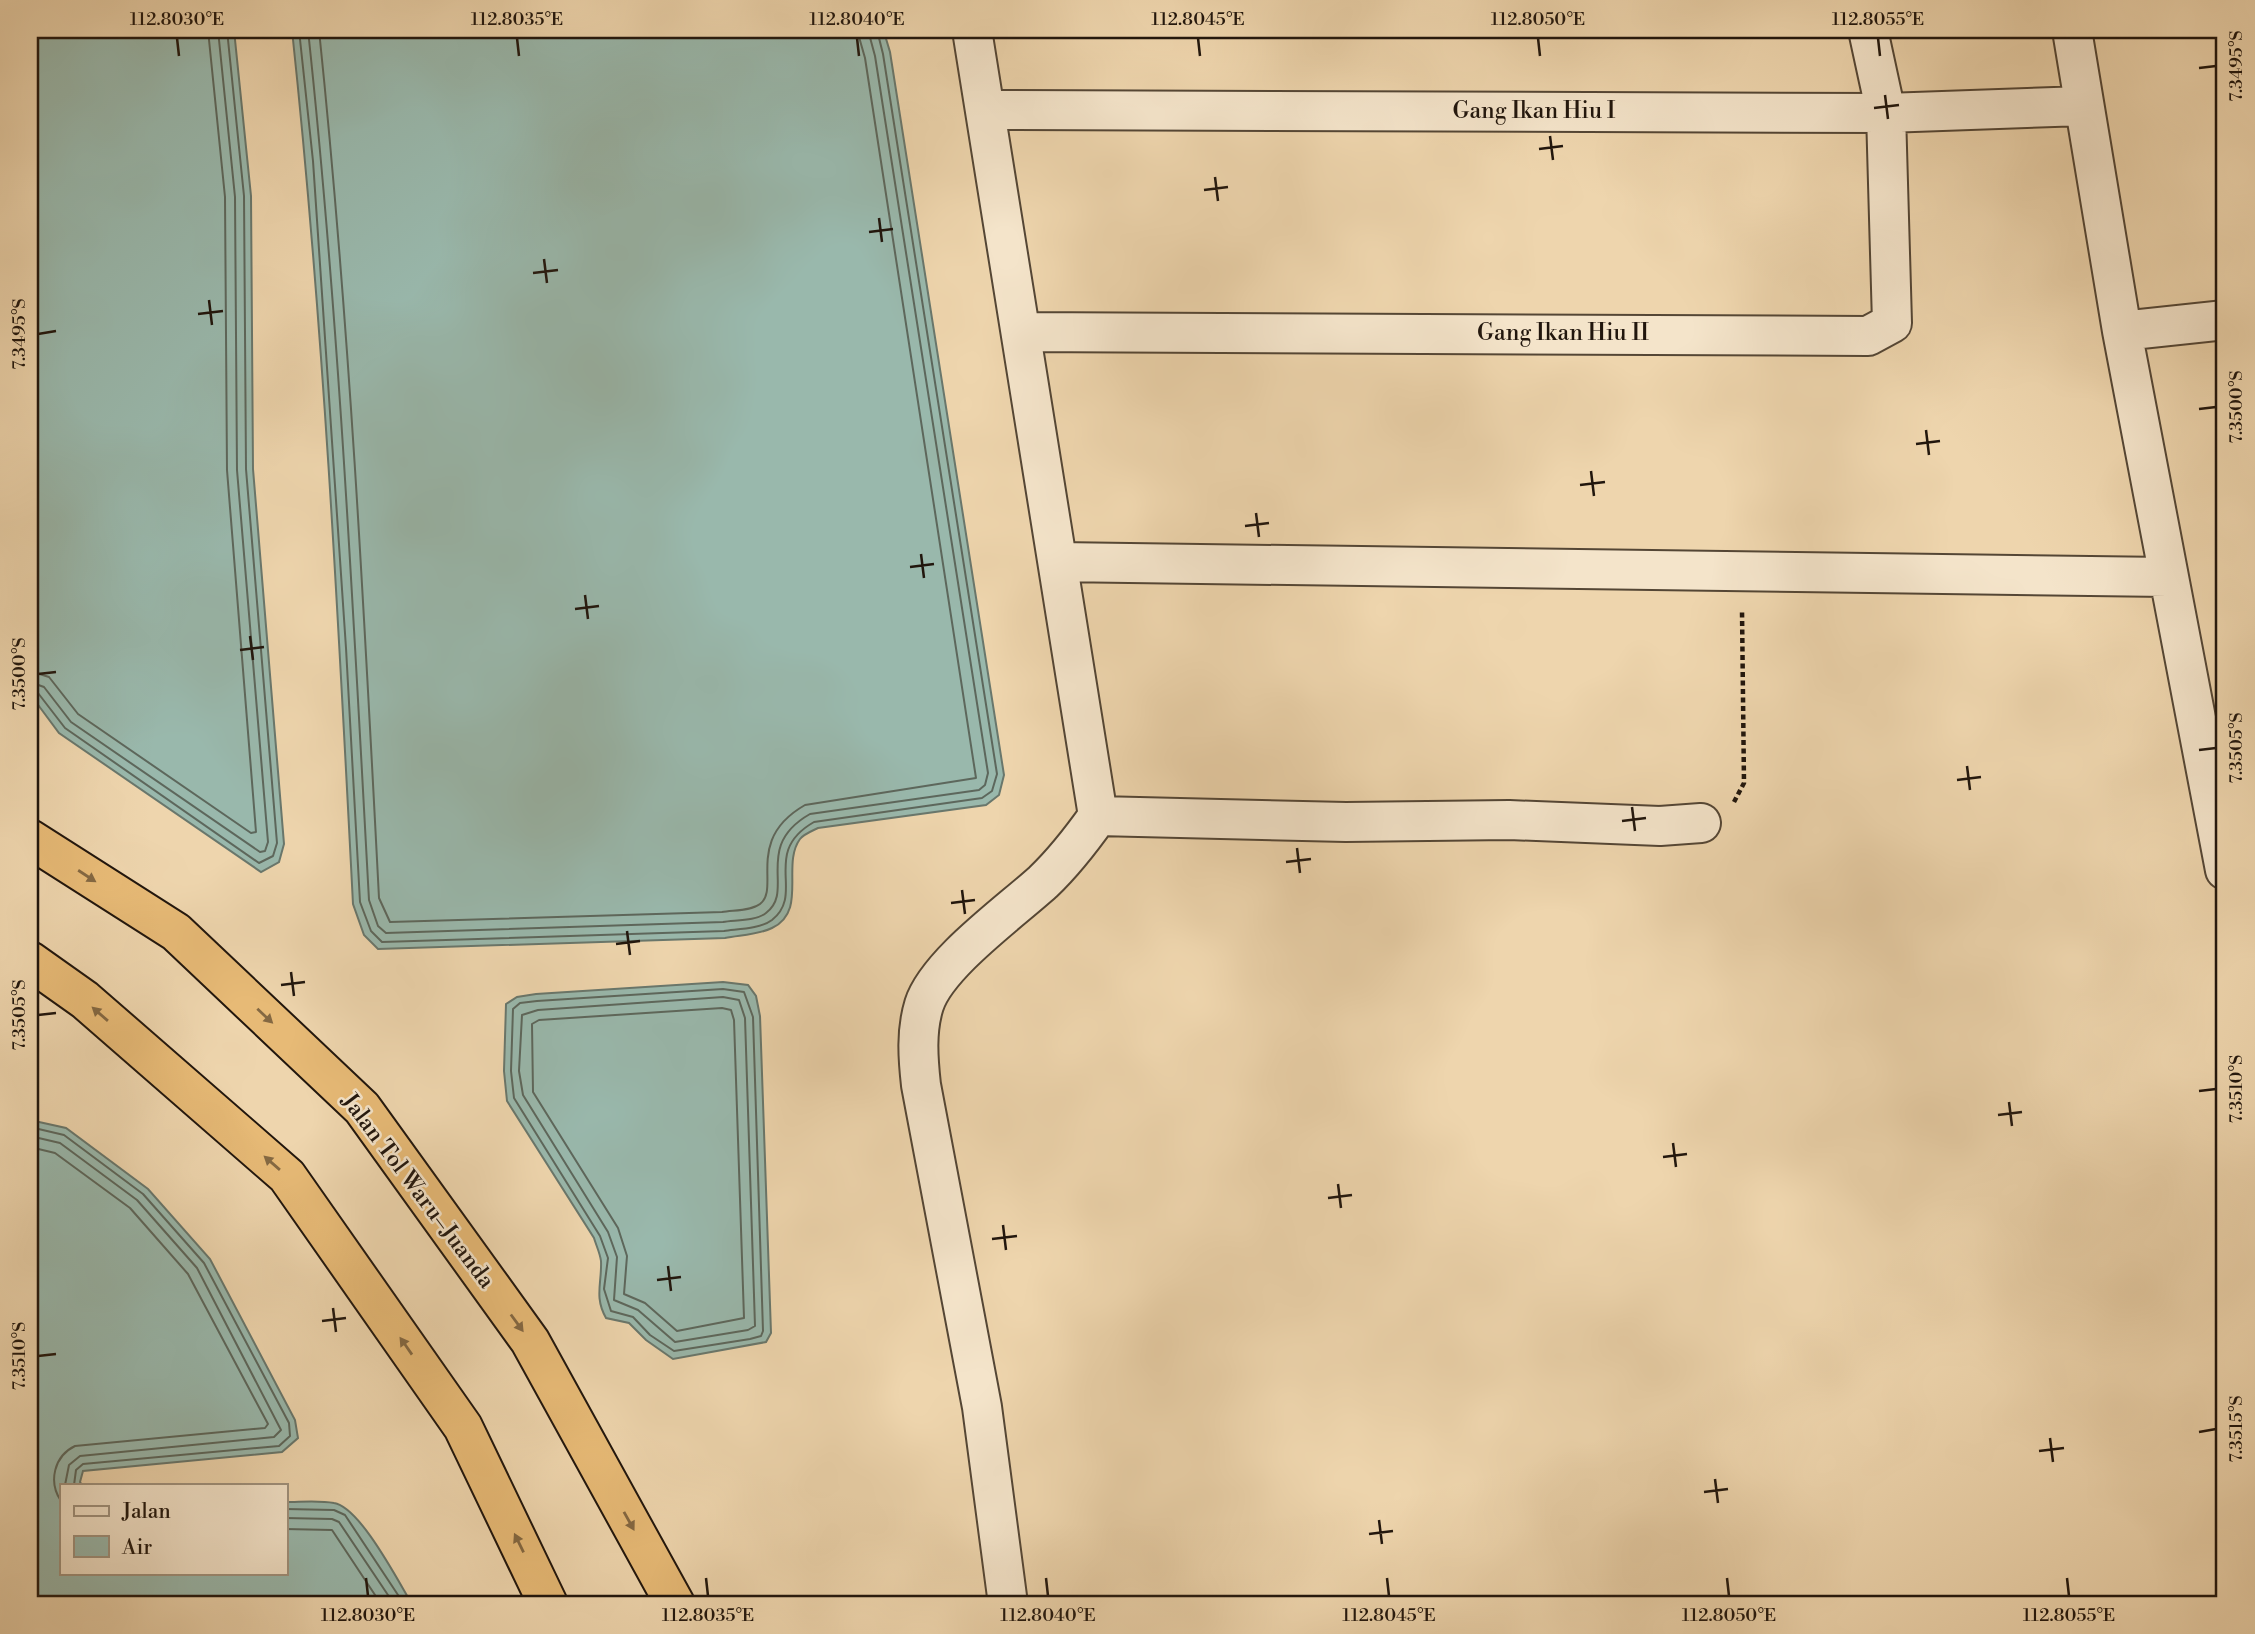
<svg xmlns="http://www.w3.org/2000/svg" width="2255" height="1634" font-family="'Libre Bodoni',serif">
<style>
.water{fill:#99b8ac;stroke:#69776c;stroke-width:2}
.lines{fill:none;stroke-linecap:round;stroke-linejoin:round}
.shore{stroke:#5d675c;stroke-width:2}
.minor-casing{stroke:#544635;stroke-width:42}
.highway-casing{stroke:#21160d;stroke-width:42}
.path{stroke:#21160d;stroke-width:4.5;stroke-dasharray:5 3.5;stroke-linecap:butt}
.minor{stroke:#f4e4ca;stroke-width:38}
.highway{stroke:#e7ba76;stroke-width:38}
.oneway{fill:#846842}
.ticks{fill:none;stroke:#21160d;stroke-width:2.5}
.labels{text-anchor:middle;dominant-baseline:central;stroke-width:5;stroke-linejoin:round;paint-order:stroke}
.street-label{font-size:23px;fill:#21160d;stroke:#f4e4ca}
.neatline{fill:none;stroke:#21160d;stroke-width:2.5}
.ticks-label{font-size:18px;text-anchor:middle;fill:#21160d}
</style>
<rect width="100%" height="100%" fill="#eed5ad"/>
<filter id="stains"><feTurbulence type="fractalNoise" baseFrequency=".00286" numOctaves="4"/><feColorMatrix values="0 0 0 0 .2 0 0 0 0 .09 0 0 0 0 .02 0 0 0 .5 -.17"/></filter>
<radialGradient id="worn" r=".72"><stop offset=".6" stop-color="#630" stop-opacity="0"/><stop offset="1" stop-color="#630" stop-opacity=".3"/></radialGradient>
<!-- water -->
<path class="water" d="M30,30H234L251,196L253,469L284,844L279,862L261,872L59,733L30,694Z
M292,30L884,32L890,52L1004,775L999,795L986,805L818,828C812,831 804,834 800,839C781,865 808,911 772,928C758,935 740,935 725,938L378,949L364,935L353,904C338,612 323,320 292,30Z
M723,982L748,985L756,996L760,1016L771,1333L766,1342L673,1359L646,1340L629,1323L606,1318C594,1297 602,1283 601,1261C600,1253 596,1245 594,1238L507,1101L504,1071L506,1004L517,997L536,994Z
M30,1120L66,1128L148,1189L210,1259L295,1420L298,1438L282,1452L83,1471L80,1482L82,1485H61V1573H285V1502C301,1502 319,1500 334,1503C360,1507 398,1581 412,1604H30Z"/>
<g class="lines">
<!-- shore -->
<path class="shore" d="M299,30L313,161L346,648L360,902L371,931L382,942L724,931C738,929 760,929 772,920C806,893 760,853 814,822L982,798L992,791L997,774L883,54L877,30
M308,30C339,319 353,610 369,900L378,926L386,933L723,922C736,920 756,921 766,913C796,891 752,847 810,814L979,790L985,785L988,773L875,56L868,30
M319,30C349,318 364,608 379,898L390,922L722,912C733,910 751,911 760,904C781,888 744,840 805,805L976,778L865,58L857,30
M30,671L49,677L78,714L251,833L256,832L227,470L225,197L208,30
M30,682L44,687L71,722L260,852L265,851L268,842L237,470L235,197L218,30
M30,691L38,693L65,728L259,863L273,856L277,843L246,469L244,196L227,30
M723,989L744,992L753,1017L763,1331L761,1336L750,1339L674,1351L650,1335L633,1317L611,1311L604,1289L608,1258L600,1236L514,1098L511,1071L513,1009L520,1003L537,1001Z
M723,997L739,1000L745,1018L755,1326L748,1330L675,1342L638,1310L614,1300L617,1257L608,1232L523,1095L519,1071L522,1015L538,1010Z
M722,1008L731,1010L734,1020L744,1318L677,1331L645,1303L624,1294L627,1256L618,1228L533,1092L532,1024L539,1020Z
M30,1127L64,1135L143,1194L204,1263L289,1423L290,1436L279,1446L83,1464L76,1470L74,1485
M30,1136L60,1143L137,1200L197,1268L281,1430L274,1437L80,1456L69,1465L65,1485
M30,1147L55,1153L130,1208L188,1274L268,1424L265,1428L75,1446C54,1456 48,1482 61,1501
M285,1509L334,1510L345,1515L404,1604
M285,1518L332,1519L339,1522L394,1604
M285,1529L332,1530L381,1604"/>
<defs>
<path id="minor" d="M972,30L1098,816C1081,840 1064,862 1043,882C1010,912 937,964 924,1005C916,1031 918,1058 921,1085L982,1407L1008,1604
M2072,30L2122,331L2225,870
M985,110L1886,113L2084,106
M2122,331L2225,320
M1021,332L1868,336L1892,323L1886,113L1868,30
M1058,562L2167,577
M1098,816L1346,822L1509,820L1660,826L1701,823"/>
<path id="highway" d="M30,839L176,932L362,1108L530,1341L675,1604
M30,961L85,1000L287,1176L463,1427L548,1604"/>
</defs>
<!-- minor casing -->
<use href="#minor" class="minor-casing"/>
<!-- highway casing -->
<use href="#highway" class="highway-casing"/>
<!-- path -->
<path class="path" d="M1734,802L1744,783L1742,610"/>
<!-- minor -->
<use href="#minor" class="minor"/>
<!-- highway -->
<use href="#highway" class="highway"/>
</g>
<!-- one-way arrows -->
<defs><path id="oneway-solid" d="M-6-.8H1V-3.2L6.5 0L1 3.2V.8H-6Z" transform="scale(1.75)"/></defs>
<g class="oneway">
<use href="#oneway-solid" transform="translate(87 876) rotate(33)"/>
<use href="#oneway-solid" transform="translate(100 1014) rotate(-139)"/>
<use href="#oneway-solid" transform="translate(265 1016) rotate(43)"/>
<use href="#oneway-solid" transform="translate(272 1163) rotate(-139)"/>
<use href="#oneway-solid" transform="translate(517 1323) rotate(54)"/>
<use href="#oneway-solid" transform="translate(406 1346) rotate(-125)"/>
<use href="#oneway-solid" transform="translate(629 1521) rotate(61)"/>
<use href="#oneway-solid" transform="translate(519 1543) rotate(-116)"/>
</g>
<!-- ticks -->
<path class="ticks" d="M177,38L179,56M517,38L519,56M857,38L859,56M1198,38L1200,56M1538,38L1540,56M1878,38L1880,56M2199,68L2216,66M1885,95L1888,119M1874,108L1899,105M1550,136L1553,160M1539,149L1563,146M1215,177L1218,201M1204,190L1228,187M879,218L882,242M869,232L893,229M544,259L547,283M533,273L558,270M209,300L212,325M198,314L223,311M38,334L56,331M2199,409L2216,407M1926,430L1929,455M1916,444L1940,441M1591,471L1594,496M1580,485L1605,482M1256,513L1259,537M1245,526L1269,523M921,554L924,578M910,567L934,564M585,595L588,619M575,609L599,606M250,636L253,660M240,650L264,647M38,674L56,672M2199,750L2216,748M1967,766L1970,790M1957,780L1981,777M1632,807L1635,831M1622,821L1646,818M1297,848L1300,873M1286,862L1311,859M962,890L965,914M951,903L975,900M627,931L630,955M616,944L640,941M291,972L294,996M281,985L305,982M38,1015L56,1013M2199,1091L2216,1089M2009,1102L2012,1126M1998,1115L2022,1112M1673,1143L1676,1167M1663,1157L1687,1154M1338,1184L1341,1208M1328,1198L1352,1195M1003,1225L1006,1250M992,1239L1017,1236M668,1266L671,1291M657,1280L681,1277M333,1308L336,1332M322,1321L346,1318M38,1356L56,1354M2199,1432L2216,1429M2050,1438L2053,1462M2039,1451L2064,1448M1715,1479L1718,1503M1704,1492L1728,1489M1379,1520L1382,1544M1369,1534L1393,1531M366,1578L368,1596M706,1578L708,1596M1046,1578L1048,1596M1387,1578L1389,1596M1727,1578L1729,1596M2067,1578L2069,1596"/>
<g class="labels">
<!-- street labels -->
<g class="street-label">
<text x="1534" y="111">Gang Ikan Hiu I</text>
<text x="1563" y="333">Gang Ikan Hiu II</text>
<text transform="translate(418 1191) rotate(53)">Jalan Tol Waru–Juanda</text>
</g>
</g>
<!-- margin -->
<rect width="2255" height="1634" fill="none" stroke="#eed5ad" stroke-width="77"/>
<!-- legend -->
<rect x="60" y="1484" width="228" height="91" fill="#f4e4ca" stroke="#a0927e" stroke-width="2"/>
<rect x="74" y="1506" width="35" height="10" fill="#f4e4ca" stroke="#a0927e" stroke-width="2"/>
<text x="122" y="1518" font-size="21" fill="#21160d">Jalan</text>
<rect x="74" y="1536" width="35" height="21" fill="#99b8ac" stroke="#a0927e" stroke-width="2"/>
<text x="122" y="1554" font-size="21" fill="#21160d">Air</text>
<rect x="38" y="38" width="2178" height="1558" class="neatline"/>
<g class="ticks-label">
<text x="177" y="25">112.8030°E</text>
<text x="517" y="25">112.8035°E</text>
<text x="857" y="25">112.8040°E</text>
<text x="1198" y="25">112.8045°E</text>
<text x="1538" y="25">112.8050°E</text>
<text x="1878" y="25">112.8055°E</text>
<text transform="translate(2236 66) rotate(-90)" y="6">7.3495°S</text>
<text transform="translate(19 334) rotate(-90)" y="6">7.3495°S</text>
<text transform="translate(2236 407) rotate(-90)" y="6">7.3500°S</text>
<text transform="translate(19 674) rotate(-90)" y="6">7.3500°S</text>
<text transform="translate(2236 748) rotate(-90)" y="6">7.3505°S</text>
<text transform="translate(19 1015) rotate(-90)" y="6">7.3505°S</text>
<text transform="translate(2236 1089) rotate(-90)" y="6">7.3510°S</text>
<text transform="translate(19 1356) rotate(-90)" y="6">7.3510°S</text>
<text transform="translate(2236 1429) rotate(-90)" y="6">7.3515°S</text>
<text x="368" y="1621">112.8030°E</text>
<text x="708" y="1621">112.8035°E</text>
<text x="1048" y="1621">112.8040°E</text>
<text x="1389" y="1621">112.8045°E</text>
<text x="1729" y="1621">112.8050°E</text>
<text x="2069" y="1621">112.8055°E</text>
</g>
<rect width="100%" height="100%" filter="url(#stains)"/>
<rect width="100%" height="100%" fill="url(#worn)"/>
</svg>
